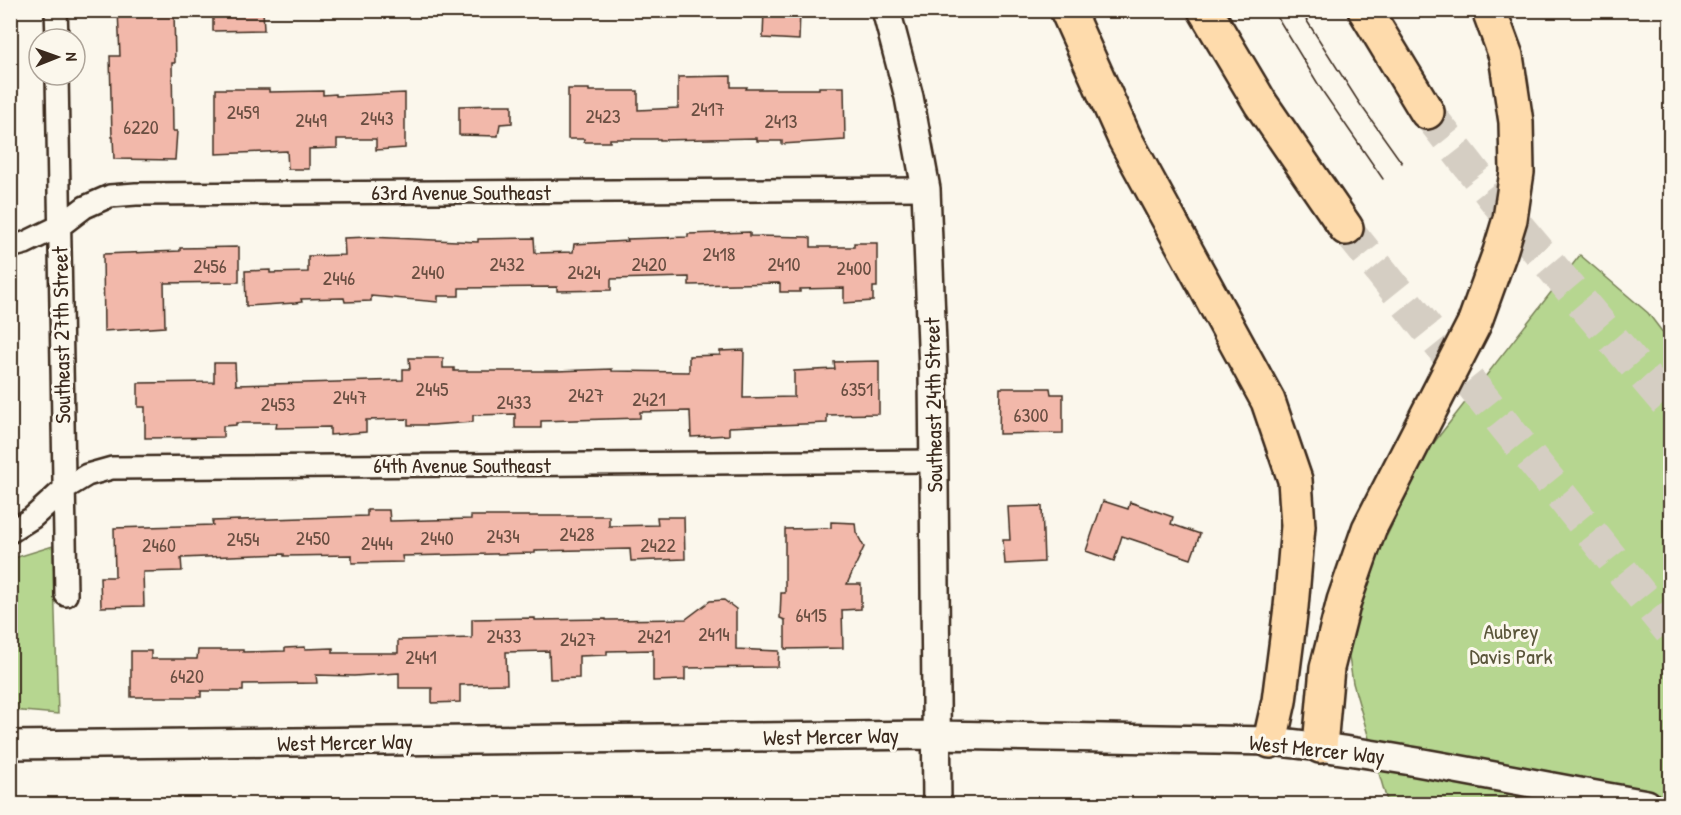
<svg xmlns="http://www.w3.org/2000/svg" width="1681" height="815" font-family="'Patrick Hand',sans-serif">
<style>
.green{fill:#b6d690;stroke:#788057;stroke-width:1.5}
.building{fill:#f2b8aa;stroke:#3b2a1e;stroke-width:1.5}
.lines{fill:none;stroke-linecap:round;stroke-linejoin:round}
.motorway-tunnel{stroke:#d5cec3;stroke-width:33;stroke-dasharray:33 16;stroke-linecap:butt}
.minor-casing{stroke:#3b2a1e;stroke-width:26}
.tertiary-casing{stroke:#3b2a1e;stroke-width:32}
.motorway-casing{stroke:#3b2a1e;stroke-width:38}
.minor{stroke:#fbf7ec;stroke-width:21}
.tertiary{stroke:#fbf7ec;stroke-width:27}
.motorway{stroke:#fedbac;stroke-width:33}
.tram{stroke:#3b2a1e;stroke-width:1.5}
.labels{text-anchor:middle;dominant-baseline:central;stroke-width:6;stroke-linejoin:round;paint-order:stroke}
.number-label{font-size:20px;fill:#694e41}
.street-label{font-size:22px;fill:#3b2a1e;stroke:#fbf7ec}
.park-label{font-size:22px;fill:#5a553a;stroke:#fbf7ec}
</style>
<rect width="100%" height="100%" fill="#fbf7ec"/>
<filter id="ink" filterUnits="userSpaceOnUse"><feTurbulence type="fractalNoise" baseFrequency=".0167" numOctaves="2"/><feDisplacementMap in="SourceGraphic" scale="12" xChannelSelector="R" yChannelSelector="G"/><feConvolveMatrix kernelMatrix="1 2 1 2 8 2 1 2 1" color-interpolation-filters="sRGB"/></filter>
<g filter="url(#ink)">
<!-- green -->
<path class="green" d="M1580,255L1648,313L1670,342V804H1395L1387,801L1353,683L1348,651L1360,591L1429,449Z
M53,546L58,714L11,710V559Z"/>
<!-- building -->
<path class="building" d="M118,10H174L175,63H172L173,131H177L175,160L114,159L113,137H112L110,56H120Z
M213,10H263L264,30L213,31Z
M764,10H800L799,40L763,38Z
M731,76V87H747L746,89H819V87H844L845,140L782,144V141H757V138L660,140V139H610V142H584V139H568V89H589V91H638V110L678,108V77Z
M216,89H269V92L323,91V95L336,94V96L405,93V148L376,150V139H337V148L309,149V169H288L287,151L216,154Z
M496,105H512V123L500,124L498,136L459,135V106Z
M750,232V236L807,237L811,238V247H854V243H877V287H873V301L844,303V288L800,289V292H780V284L779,283L689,285V277L611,279V290L557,291V287L459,288V296H438V302L371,296V301L345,302L344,298L301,299L302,302L295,303L246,306L245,271L270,270V273L308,272V256L345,255L344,238L369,237L478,242V239L534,238L535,253L573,252L574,244L628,241L627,239L688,237V234Z
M239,247V282L164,283L165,327L104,331L103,254L180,251V248Z
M744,350L743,398L794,397V371L835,369L834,362L879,361V414L827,415V423L729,427V435L691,437L690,411L640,412V418L541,421V428H515V414L473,415V422L432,425H408V419L366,420V432L330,435V427L276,428L277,423H236V425L223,426V437L145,438V407H138V383L214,382V363H235L236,385L403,380V369H410L409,358H443V368H454V371H556L612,369V371L689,372V356L720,355V351Z
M1000,388H1050L1051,394H1063V433L999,434Z
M1103,501L1128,509L1130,502L1173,517L1171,524L1200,534L1191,559L1122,536L1114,561L1086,551Z
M1042,506L1044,562L1005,564L1003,540H1010L1008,507Z
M367,510H389L390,521L471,519V516H609V526L658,525L657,517H684L685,559L631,561L630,549L535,551V553L402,556L403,562L352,563V555L284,556V554L181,558L182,571L143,572L144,606L101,607L100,577H115L114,528L213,525L212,521L367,516Z
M831,522L855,523L856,532L864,547L847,584H861V609L842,610L843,648L785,649V620L780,618L781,593H785V529L831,528Z
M724,600L736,609V649L779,651L778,667L685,668V680L653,681V650L607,651V655L579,656V678L550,679L549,651L506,652L507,684L460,685V702L432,703V688H399V673L354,676L316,675L317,683L243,684V691H201V697H131V651H151V659H197L198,650H243V652L285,651V648L305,647V649L333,648V653H398V640L472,638V619L535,618V620L606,619V620L686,619L710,601Z"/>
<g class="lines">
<!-- motorway-tunnel -->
<path class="motorway-tunnel" d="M1427,112L1498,203L1670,407
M1346,228L1670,631"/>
<defs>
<path id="minor" d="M56,10L57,39
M57,75L66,595
M10,247L25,243L60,226L85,207L110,196L136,194L926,189
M10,532L32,518L64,489L87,475L112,468L934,461"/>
<path id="tertiary" d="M886,10L909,97L926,189L933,371L937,804
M10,745L936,735L1270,741C1397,754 1521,783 1647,804"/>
<path id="motorway" d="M1067,10L1125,139L1268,401L1295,480L1298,526L1291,607L1279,701L1270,741
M1205,10L1261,104L1346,228
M1365,10L1427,112
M1320,746L1327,668L1344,601L1369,529L1474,324L1500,252L1510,219L1517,172L1516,122L1506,56L1489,10"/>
</defs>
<!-- minor casing -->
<use href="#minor" class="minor-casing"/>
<!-- tertiary casing -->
<use href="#tertiary" class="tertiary-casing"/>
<!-- motorway casing -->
<use href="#motorway" class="motorway-casing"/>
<!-- minor -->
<use href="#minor" class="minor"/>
<!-- tertiary -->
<use href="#tertiary" class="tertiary"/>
<!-- motorway -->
<use href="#motorway" class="motorway"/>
<!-- tram -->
<path class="tram" d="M1273,10L1323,92L1383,179
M1300,10L1360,104L1402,163"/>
</g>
</g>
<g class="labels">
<!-- number labels -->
<g class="number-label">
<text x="708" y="108">2417</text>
<text x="243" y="111">2459</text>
<text x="603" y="115">2423</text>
<text x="377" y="117">2443</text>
<text x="311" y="119">2449</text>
<text x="781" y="120">2413</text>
<text x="141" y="126">6220</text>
<text x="719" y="253">2418</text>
<text x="507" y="263">2432</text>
<text x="649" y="263">2420</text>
<text x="784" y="263">2410</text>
<text x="210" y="265">2456</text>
<text x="854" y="267">2400</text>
<text x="428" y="271">2440</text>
<text x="584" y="271">2424</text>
<text x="339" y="277">2446</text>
<text x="432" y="388">2445</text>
<text x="857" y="388">6351</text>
<text x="586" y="394">2427</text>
<text x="350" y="396">2447</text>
<text x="649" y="398">2421</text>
<text x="514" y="401">2433</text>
<text x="278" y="403">2453</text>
<text x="1031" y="414">6300</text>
<text x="577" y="533">2428</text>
<text x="503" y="535">2434</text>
<text x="313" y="537">2450</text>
<text x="437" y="537">2440</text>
<text x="243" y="538">2454</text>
<text x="377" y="542">2444</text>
<text x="159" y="544">2460</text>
<text x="658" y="544">2422</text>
<text x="811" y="614">6415</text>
<text x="714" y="633">2414</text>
<text x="504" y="635">2433</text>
<text x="654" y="635">2421</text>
<text x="578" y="638">2427</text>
<text x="421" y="656">2441</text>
<text x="187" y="675">6420</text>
</g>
<!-- street labels -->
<g class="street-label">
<text x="461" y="192">63rd Avenue Southeast</text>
<text transform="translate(61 335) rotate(-91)">Southeast 27th Street</text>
<text transform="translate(933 405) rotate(-91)">Southeast 24th Street</text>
<text x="462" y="465">64th Avenue Southeast</text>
<text transform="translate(831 736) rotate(-1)">West Mercer Way</text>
<text transform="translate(345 742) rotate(-1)">West Mercer Way</text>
<text transform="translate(1317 749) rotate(6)">West Mercer Way</text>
</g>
<!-- park labels -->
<g class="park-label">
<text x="1511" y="631">Aubrey<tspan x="1511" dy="25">Davis Park</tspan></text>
</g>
</g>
<!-- margin -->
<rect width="1681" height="815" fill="none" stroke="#fbf7ec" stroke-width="36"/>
<rect x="18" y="18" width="1645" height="779" fill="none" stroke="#3b2a1e" stroke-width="2" filter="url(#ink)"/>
<!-- north arrow -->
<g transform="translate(57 57) rotate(89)"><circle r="28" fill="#fbf7ec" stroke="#aea59a" stroke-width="1.5"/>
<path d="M0-4.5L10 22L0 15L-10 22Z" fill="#3b2a1e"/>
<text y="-9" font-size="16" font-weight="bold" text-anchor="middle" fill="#3b2a1e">N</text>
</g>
</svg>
